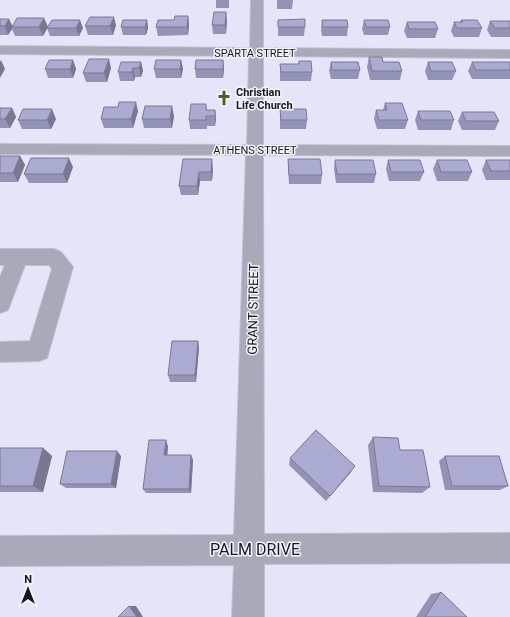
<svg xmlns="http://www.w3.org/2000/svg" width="510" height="617" font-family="Roboto,sans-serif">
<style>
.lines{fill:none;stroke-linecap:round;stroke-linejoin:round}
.minor-casing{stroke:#c0c0d3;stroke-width:2}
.minor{fill:#a9a9ba;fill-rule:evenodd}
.wall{fill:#9393b5}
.shaded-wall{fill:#787893}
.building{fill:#ababd2;stroke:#787893}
.labels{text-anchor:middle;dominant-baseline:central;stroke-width:3;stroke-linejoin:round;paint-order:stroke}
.far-street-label{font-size:11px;fill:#161621;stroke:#f4f4fb}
.far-poi-label{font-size:11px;font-weight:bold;fill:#161621;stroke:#f4f4fb;text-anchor:start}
.street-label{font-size:13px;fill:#161621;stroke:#f4f4fb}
.near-street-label{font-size:16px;fill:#161621;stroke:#f4f4fb}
</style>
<rect width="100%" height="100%" fill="#e5e5fa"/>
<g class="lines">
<defs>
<path id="minor" d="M251,0H263V48L510,50V58L263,56V145L510,146V156L263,155L264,534L510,533V563L264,564V617H232L234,565L0,566V536L234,535L246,155L0,154V144L247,145L249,56L0,54V46L250,48Z
M0,249H54L61,252L73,267L47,358L39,361L0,362V342L30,341L52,269L49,265H25L8,310L0,313V277L5,265H0Z"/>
</defs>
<!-- minor casing -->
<use href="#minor" class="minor-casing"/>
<!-- minor -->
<use href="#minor" class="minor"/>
</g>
<!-- wall -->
<path class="wall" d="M216,0H229V8H216Z
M277,0H293L292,9H277Z
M188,16L189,25L188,35L158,36L156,27L174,20Z
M44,18L48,27L43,36H15L12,29L8,35H0V19L12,26Z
M52,20L83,28L79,36H50L47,28Z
M147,20L148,28L146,35H123L121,27Z
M227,20L226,34H213L212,25Z
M278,20L305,27L304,36H278Z
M322,20L348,27L347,36H322L321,29Z
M364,20L390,27L388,35H364L362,29Z
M461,20L482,28L479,37H454L451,31L454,22H460Z
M490,21H510V37H491L487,30Z
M407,22L438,29L435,38H407L404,31Z
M116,25L113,35H88L85,26Z
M369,57L383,62L402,71L400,80H370L367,67Z
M73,60L76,69L73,78H48L45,69Z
M181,60L183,69L181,78H156L154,69Z
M223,60L224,69L223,78H196L195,69Z
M299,61L312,72L311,81H280V64H298Z
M141,62L143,71L141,77H135L134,81H120L118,72Z
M331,62L360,70L358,79H331L329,71Z
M428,62L456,71L452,80H428L425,71Z
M472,62H510V79H472L468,71Z
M111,68L107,82H86L83,73Z
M385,103L408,120L405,129H377L374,119L376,110H383Z
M206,104L207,110H215L216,119L215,126H207V129H190L189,120Z
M0,108H12L16,117L10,128H0Z
M280,109L307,120L306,129H280Z
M138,111L133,128H104L101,119Z
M418,111L454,120L451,130H418L415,120Z
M462,112L499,121L495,130H462L458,121Z
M174,116L172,128H144L142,119Z
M56,119L51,129H22L18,120Z
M0,156H20L25,165L18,182H0Z
M183,159L213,169L212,181H200L198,195H181L179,186Z
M288,159L322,175L321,184H289L288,168Z
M335,160L376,174L374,183H336L334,169Z
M388,160L424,172L420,181H389L386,169Z
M437,160L472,172L468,181H437L433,169Z
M486,160H510V180H486L482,170Z
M73,167L67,183H29L24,174Z
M198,341L199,348L196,382H170L168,375Z
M373,437L400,450L430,487L422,493L373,492L368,445Z
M168,446L167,455H191L193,460L191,493H146L143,489Z
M0,448H43L52,456L43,492H0Z
M121,456L116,488H66L60,484Z
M445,456L508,486L500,490H445L439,461Z
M290,458L351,472L326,501L289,465Z
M441,592L467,617H416L431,594Z"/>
<!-- shaded-wall -->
<path class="shaded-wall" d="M226,12L227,20L226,34L225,25Z
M188,16L189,25L188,35L187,27Z
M114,17L116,25L113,35L110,26Z
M44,18L48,27L43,36L39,27Z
M9,19L13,27H12V29L8,35L5,26Z
M80,20L83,28L79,36L76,28Z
M147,20L148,28L146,35L145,27Z
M109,59L111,68L107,82L104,73Z
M1,60L5,69L0,78V62Z
M73,60L76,69L73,78L70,69Z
M181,60L183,69L181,78L180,69Z
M223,60L224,69L223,78Z
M141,62L143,71L141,77L139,68Z
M133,68L135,77L134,81L132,72Z
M136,102L138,111L133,128L131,119Z
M172,106L174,116L172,128L170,119Z
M12,108L16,117L10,128L5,119Z
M52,109L56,119L51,129L47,120Z
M215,110L216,119L215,126Z
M20,156L25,165L18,182L13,173Z
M69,158L73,167L67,183L63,174Z
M212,159L213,169L212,181L211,172Z
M199,172L200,181L198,195L197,186Z
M198,341L199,348L196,382L195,375Z
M166,440L168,446L167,460L164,455Z
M43,448L52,456L43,492L33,486Z
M117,451L121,456L116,488L111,484Z
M191,455L193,460L191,493L189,489Z
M355,466L351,472L326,501L330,496Z
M129,606H136L143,617H137Z"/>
<!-- building -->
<path class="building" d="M214,12H226L225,25H212Z
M175,16H188L187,27H156L158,20H174Z
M90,17H114L110,26H85Z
M17,18H44L39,27H12Z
M0,19H9L5,26H0Z
M305,19V27H278V20Z
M52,20H80L76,28H47Z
M123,20H147L145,27H121Z
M322,20H347L348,27H323Z
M364,20H388L390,27H366Z
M461,20H477L482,28H457L454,22H463Z
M490,21H510V28H495Z
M407,22H435L438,29H409Z
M369,57H382L383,62H399L402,71H372Z
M89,59H109L104,73H83Z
M49,60H73L70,69H45Z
M156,60H181L180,69H154Z
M196,60H223V69H195Z
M299,61H311L312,72H281L280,64H299Z
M121,62H141L139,68H133L132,72H118Z
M331,62H358L360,70H332Z
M428,62H452L456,71H431Z
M472,62H510V70H476Z
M119,102H136L131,119H101L104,107H118Z
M385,103H402L408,120H379L376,110H387Z
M191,104H206V110H215V116H206V120H189Z
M145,106H172L170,119H142Z
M0,108H12L5,119H0Z
M23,109H52L47,120H18Z
M280,109H306L307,120H281Z
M418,111H450L454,120H421Z
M462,112H494L499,121H466Z
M0,156H20L13,173H0Z
M31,158H69L63,174H24Z
M183,159H212L211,172H199L197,186H179Z
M288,159H320L322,175H289Z
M335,160H373L376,174H337Z
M388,160H420L424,172H391Z
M437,160H467L472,172H441Z
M486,160H510V171H491Z
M172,341H198L195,375H168Z
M316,430L355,466L330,496L290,458Z
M373,437L398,438L400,450H423L430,487L379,486Z
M149,440H166L164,455H191L189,489H143Z
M0,448H43L33,486H0Z
M67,451H117L111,484H60Z
M445,456H499L508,486H452Z
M441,592L467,617H425Z
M129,606L137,617H118Z"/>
<!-- icons -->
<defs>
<symbol id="church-bare" viewBox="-9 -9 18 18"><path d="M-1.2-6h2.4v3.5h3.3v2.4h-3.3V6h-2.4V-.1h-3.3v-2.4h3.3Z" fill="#525b2b" stroke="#f4f4fb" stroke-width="2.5" paint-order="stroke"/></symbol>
</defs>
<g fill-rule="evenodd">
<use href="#church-bare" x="213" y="87" width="22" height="22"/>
</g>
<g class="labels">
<!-- far-street labels -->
<g class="far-street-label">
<text x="255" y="53">SPARTA STREET</text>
<text x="255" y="150">ATHENS STREET</text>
</g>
<!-- far-poi labels -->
<g class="far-poi-label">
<text x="236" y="92">Christian<tspan x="236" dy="13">Life Church</tspan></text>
</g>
<!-- street labels -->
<g class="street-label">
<text transform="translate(253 309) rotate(-89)">GRANT STREET</text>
</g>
<!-- near-street labels -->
<g class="near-street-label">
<text x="255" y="549">PALM DRIVE</text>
</g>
</g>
<!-- north arrow -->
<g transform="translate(28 589)" stroke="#f4f4fb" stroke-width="3" paint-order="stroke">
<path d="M0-3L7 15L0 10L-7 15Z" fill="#161621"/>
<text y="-6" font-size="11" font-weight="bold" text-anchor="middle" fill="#161621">N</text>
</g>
</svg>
